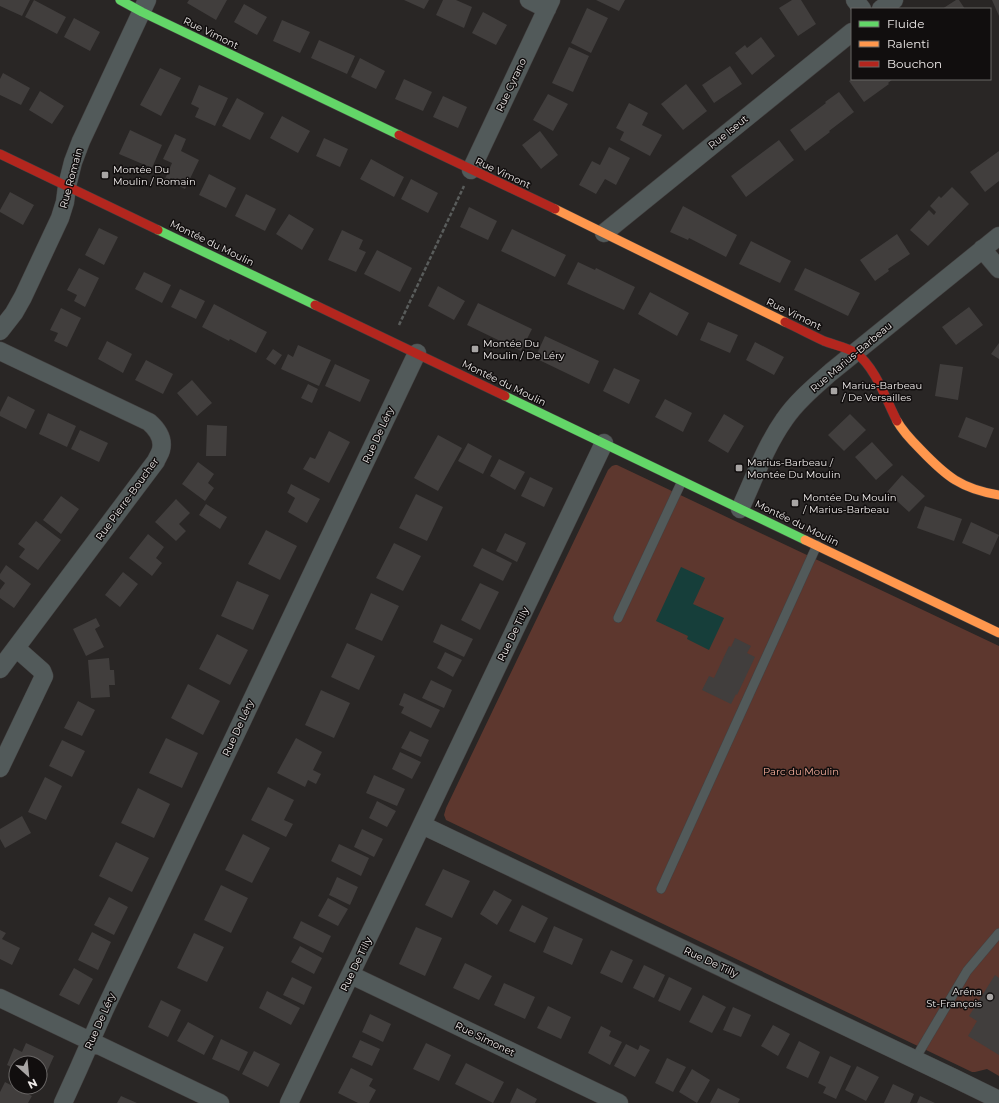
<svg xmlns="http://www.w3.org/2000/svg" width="999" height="1103" font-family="Montserrat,sans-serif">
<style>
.green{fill:#5d372e}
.water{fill:#163e3a}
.building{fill:#413e3d}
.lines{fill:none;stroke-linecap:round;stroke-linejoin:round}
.lane-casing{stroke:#444141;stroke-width:10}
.street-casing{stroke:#444141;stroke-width:19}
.fast-casing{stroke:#444141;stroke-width:10}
.slow-casing{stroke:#444141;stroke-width:10}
.jam-casing{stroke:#444141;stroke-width:10}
.path{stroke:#595c5b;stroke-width:2.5;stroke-dasharray:4 2;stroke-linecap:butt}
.lane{stroke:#525a5a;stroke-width:9}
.street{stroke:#525a5a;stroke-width:18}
.fast{stroke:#63d668;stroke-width:9}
.slow{stroke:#ff974d;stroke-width:9}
.jam{stroke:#b3261e;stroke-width:9}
.poi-dot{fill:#a8a5a4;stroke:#110e0e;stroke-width:1.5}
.labels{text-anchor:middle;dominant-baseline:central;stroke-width:3;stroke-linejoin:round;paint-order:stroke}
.street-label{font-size:10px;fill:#ede9e8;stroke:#110e0e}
.poi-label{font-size:10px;fill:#ede9e8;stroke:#110e0e;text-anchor:start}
.park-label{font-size:10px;fill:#f7af9c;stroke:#110e0e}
</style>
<rect width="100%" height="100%" fill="#292625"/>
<!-- green -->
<path class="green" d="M615,465H617L999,646V1076L987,1069L975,1072H972L446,820L444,815L446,808L608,470L612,466Z"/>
<!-- water -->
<path class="water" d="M681,567L705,578L693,604L724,618L709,650L687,639L688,636L656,621Z"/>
<!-- building -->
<path class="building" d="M0,0H30L22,16L0,6Z
M34,0L66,17L57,34L25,17Z
M189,0H227L216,20L187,3Z
M404,0H429L424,9Z
M443,0H456L472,7L464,28L436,15Z
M596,0H625L619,11Z
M792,0H801L816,24L798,36L779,8Z
M956,0H959L965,9H942Z
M992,0H999V16Z
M244,4L267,17L257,35L234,22Z
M587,8L608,18L591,53L571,43Z
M483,12L507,25L496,45L472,33Z
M74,18L100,32L90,51L64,37Z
M282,20L310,32L300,53L273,41Z
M761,37L775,56L752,75L735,53L745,45L747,48Z
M319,40L355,56L347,74L311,58Z
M569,47L589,56L573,92L552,83Z
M360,58L385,71L376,89L351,77Z
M730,66L742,84L714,103L702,85Z
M160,68L181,78L161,116L140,105Z
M3,73L30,88L21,105L0,95V79Z
M404,79L432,92L423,111L395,99Z
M852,79H893L888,83L889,84L864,102L849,81Z
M686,84L707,111L683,130L661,104Z
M199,85L228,98L215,126L195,117L199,108L191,104Z
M40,91L64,106L52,124L29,110Z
M839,92L854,112L829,131L830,132L805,151L790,130L826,103L825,102Z
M548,94L568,104L553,131L533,120Z
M443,96L467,107L458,128L433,117Z
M237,98L264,113L250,140L222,126Z
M629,103L648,113L642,125L662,135L650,156L620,140L624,132L616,128Z
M282,116L310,131L298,153L270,138Z
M130,130L162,145L152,168L119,154Z
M540,131L558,155L541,169L522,145Z
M175,134L186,139L181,151L199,160L185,189L165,179L172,163L163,159Z
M324,138L348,149L340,167L316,156Z
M779,140L794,160L746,197L731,176Z
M609,147L630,158L616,185L605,179L596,194L579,185L592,161L600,165Z
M999,151V181L985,192L970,172Z
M371,159L404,177L394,197L360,179Z
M209,174L236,188L226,208L199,195Z
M411,179L438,193L428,213L401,199Z
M952,187L969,204L928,246L910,230L929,210L934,215L936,212L930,206L939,196L941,198Z
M10,192L34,205L23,225L0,212V210Z
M246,194L276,209L265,231L235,216Z
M683,206L737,235L726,257L689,238L688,240L670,232Z
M469,207L497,221L488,240L460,227Z
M289,214L314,229L302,250L276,234Z
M99,228L118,237L104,265L85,255Z
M512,229L566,255L555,277L501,251Z
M342,230L363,240L359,249L366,252L356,272L328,260Z
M897,234L910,254L888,269L889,271L875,281L860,260Z
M751,241L791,261L780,283L739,264Z
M377,250L412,268L400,292L364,274Z
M578,262L595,270L596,268L635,287L624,310L567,284Z
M79,268L99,278L85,307L74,301L77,295L67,290Z
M805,268L860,293L848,316L794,290Z
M144,272L171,285L162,303L135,289Z
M438,286L465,301L454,320L428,306Z
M180,289L205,301L196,319L171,307Z
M650,292L689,313L677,336L638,314Z
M478,303L532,329L521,351L467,325Z
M214,304L267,332L256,353L230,339L229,341L202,327Z
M969,307L983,325L956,345L942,327Z
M61,308L81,318L67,347L54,341L58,333L50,330Z
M708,322L738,335L730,353L700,340Z
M545,336L599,361L589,384L535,358Z
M107,341L132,354L123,373L98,359Z
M755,342L784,357L774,375L746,360Z
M999,343V359L991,354Z
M298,345L331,360L319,386L281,369L288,354L293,357Z
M273,349L282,355L275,365L266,359Z
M146,360L173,374L163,394L135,380Z
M335,364L370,380L360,402L325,386Z
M940,364L963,367L958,400L935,396Z
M614,368L640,380L629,404L603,391Z
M192,380L212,403L197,416L177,393Z
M308,384L318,389L312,403L301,398Z
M8,396L35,410L26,429L0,416V412Z
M665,399L692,413L683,432L655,417Z
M48,413L76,426L67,447L39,434Z
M724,414L744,426L728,453L708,441Z
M850,414L866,430L844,451L828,435Z
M966,417L994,428L986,448L958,437Z
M207,425L227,426L226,456H206Z
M80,430L108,443L99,462L71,449Z
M329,431L350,442L329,483L303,469L310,457L315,459Z
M438,435L462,448L438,491L414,478Z
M872,442L893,465L876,480L855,457Z
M468,443L492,456L483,474L458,461Z
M499,459L525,472L515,490L490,476Z
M198,462L214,474L208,483L214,488L205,501L182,484Z
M902,475L925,496L909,512L887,492Z
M530,477L553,488L544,507L521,496Z
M291,484L320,499L307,523L288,512L295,498L287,493Z
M416,494L443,507L427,541L399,528Z
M61,496L79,509L61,534L43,520Z
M176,499L190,513L179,524L186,531L176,541L155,522Z
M206,504L227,517L220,529L199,515Z
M925,506L962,519L954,541L917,528Z
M36,521L61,540L38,570L19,557L25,549L18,544Z
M971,522L999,535L990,555L962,543Z
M266,530L297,546L280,580L248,564Z
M505,533L526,543L517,562L496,551Z
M148,534L164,547L156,558L162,563L152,576L129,558Z
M394,543L421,556L403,591L376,578Z
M482,548L512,563L503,581L473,566Z
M6,565L31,584L14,608L0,598V590L5,583L0,579V574Z
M123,572L138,584L120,607L105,595Z
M237,581L269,595L253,630L221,616Z
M480,583L499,592L480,630L461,620Z
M371,593L399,606L382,641L355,629Z
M96,618L100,626L95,629L104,647L86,656L73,629Z
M441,624L473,639L464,657L433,642Z
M217,634L248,650L230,685L199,669Z
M735,638L751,646L747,653L755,657L737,695L736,694L731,704L702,690L709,676L714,678L729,646L731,647Z
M347,643L375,656L359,690L331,677Z
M445,652L462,660L453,677L437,668Z
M109,658L110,670H114L115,685H109L110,697L91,698L88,660Z
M431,680L452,690L444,708L422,698Z
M188,684L220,701L203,735L171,718Z
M321,690L350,703L334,738L305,725Z
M404,693L440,710L431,728L401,713L404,707L399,705Z
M78,701L95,710L82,736L64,728Z
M410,731L429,740L421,757L401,748Z
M166,738L198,753L182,788L149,773Z
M296,738L322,752L313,770L321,774L316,784L308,780L305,787L277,773Z
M62,740L85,751L72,777L49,766Z
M400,752L421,762L412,779L392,769Z
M374,775L405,789L397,806L366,793Z
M45,777L62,786L46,820L28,812Z
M268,787L294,800L284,820L293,824L286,837L251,820Z
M138,788L170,804L154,838L121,823Z
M377,801L396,811L387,827L369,818Z
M22,816L31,833L5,848L0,839V829Z
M362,829L383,839L374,857L354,847Z
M243,834L270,848L252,883L225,870Z
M116,842L149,858L132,892L99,876Z
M339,844L369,858L361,876L331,861Z
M443,869L470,881L452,918L425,905Z
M337,877L358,887L350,905L329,895Z
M221,885L248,898L231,933L204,920Z
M494,890L512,900L497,925L480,914Z
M109,897L128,907L114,935L94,925Z
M328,898L348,909L338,926L318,916Z
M522,905L548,918L535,943L509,931Z
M301,921L331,936L323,953L293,938Z
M554,926L583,939L572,965L543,952Z
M416,927L442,938L425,976L399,964Z
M0,930L6,933L2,939L20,948L12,965L0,959Z
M92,932L111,942L98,970L78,960Z
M194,933L224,947L207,982L177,968Z
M300,946L322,958L314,974L291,962Z
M611,950L633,960L622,983L600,973Z
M465,963L492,976L479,1000L453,988Z
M644,965L665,975L654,998L633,988Z
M74,968L93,979L79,1005L59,995Z
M995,975L999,978V1055L968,1036L977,1021L969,1016Z
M292,977L312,987L304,1005L283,995Z
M669,977L692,988L680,1011L658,1001Z
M504,983L535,997L525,1019L494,1005Z
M267,991L300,1008L291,1025L259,1008Z
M703,995L726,1007L712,1033L689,1022Z
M161,1000L181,1010L168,1037L148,1027Z
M548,1006L571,1017L561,1039L537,1028Z
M733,1007L751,1015L741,1037L723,1030Z
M370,1014L391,1024L383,1042L362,1032Z
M188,1022L214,1036L204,1055L177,1041Z
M773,1025L790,1034L778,1056L761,1046Z
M601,1026L611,1031L609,1036L622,1042L610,1065L588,1053Z
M221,1039L248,1052L239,1071L212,1059Z
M360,1040L380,1049L372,1066L352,1057Z
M799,1041L820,1052L808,1078L786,1068Z
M26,1043L54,1056L45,1076L40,1074V1063H16V1069L7,1065L14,1048L22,1052Z
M426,1043L451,1055L439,1081L413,1069Z
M626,1044L638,1050L640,1045L650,1050L635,1077L614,1066Z
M254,1051L280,1064L268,1087L242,1074Z
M830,1056L851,1066L836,1099L823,1093L826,1087L818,1083Z
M667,1058L686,1067L673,1092L655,1083Z
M466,1063L504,1082L493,1103L455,1084Z
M857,1066L879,1077L866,1101L845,1090Z
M351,1068L373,1079L369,1086L376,1090L369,1103H358L338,1093Z
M692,1069L710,1080L697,1103L679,1092Z
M5,1082L32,1096L28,1103H0V1092Z
M893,1084L914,1094L910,1103H884Z
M517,1088L537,1099L535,1103H510Z
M718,1088L740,1099L738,1103H710Z
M121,1096L137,1103H117Z
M920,1096L935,1103H917Z"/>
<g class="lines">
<defs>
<path id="lane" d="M618,618L682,481
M661,889L817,545
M915,1059L967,971L999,933"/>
<path id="street" d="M529,0L547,9
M855,0L862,9
M881,9L894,0
M471,170L551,0
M604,233L852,32
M982,249L999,269
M0,331L14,313L23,297L60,218L65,202L67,186L73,162L81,141L147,0
M0,351L149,422C157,429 164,438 161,450C160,454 157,458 156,461L0,669
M740,509C754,479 765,447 784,420C796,402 814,387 831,372L999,236
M0,768L44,676L42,671L16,648
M422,825L954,1078L999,1100
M351,975L619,1103
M0,998L220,1103
M63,1103L78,1070L104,1011L417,353
M289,1103L604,443"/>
<path id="fast" d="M120,0L142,12L399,135
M158,230L315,305
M505,396L805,540"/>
<path id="slow" d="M555,209L785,322
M897,421C903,432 912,441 921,450C946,476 961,489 999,495
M805,540L999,633"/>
<path id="jam" d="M399,135L555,209
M0,154L158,230
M315,305L505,396
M785,322C798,328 811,335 824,341C834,345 846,347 856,353C876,368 886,400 897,421"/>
</defs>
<!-- lane casing -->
<use href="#lane" class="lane-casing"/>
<!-- street casing -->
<use href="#street" class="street-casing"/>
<!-- fast casing -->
<use href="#fast" class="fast-casing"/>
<!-- slow casing -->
<use href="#slow" class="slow-casing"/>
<!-- jam casing -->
<use href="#jam" class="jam-casing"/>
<!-- path -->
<path class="path" d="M399,325L464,186"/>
<!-- lane -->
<use href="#lane" class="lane"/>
<!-- street -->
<use href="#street" class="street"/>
<!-- fast -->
<use href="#fast" class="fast"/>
<!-- slow -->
<use href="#slow" class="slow"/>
<!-- jam -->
<use href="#jam" class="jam"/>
</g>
<!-- markers -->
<g class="poi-dot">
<rect x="101" y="171" width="8" height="8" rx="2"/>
<rect x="471" y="345" width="8" height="8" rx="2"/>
<rect x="830" y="387" width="8" height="8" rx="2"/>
<rect x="735" y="464" width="8" height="8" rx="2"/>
<rect x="791" y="499" width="8" height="8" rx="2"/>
<circle cx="990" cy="997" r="4"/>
</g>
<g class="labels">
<!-- street labels -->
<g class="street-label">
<text transform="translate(211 33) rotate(26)">Rue Vimont</text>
<text transform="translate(511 85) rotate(-65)">Rue Cyrano</text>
<text transform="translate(728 132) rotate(-39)">Rue Iseut</text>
<text transform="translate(503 173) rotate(25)">Rue Vimont</text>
<text transform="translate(71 178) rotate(-75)">Rue Romain</text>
<text transform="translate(212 243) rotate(26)">Montée du Moulin</text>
<text transform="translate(794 314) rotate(26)">Rue Vimont</text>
<text transform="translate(851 357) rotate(-40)">Rue Marius-Barbeau</text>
<text transform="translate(504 383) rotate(26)">Montée du Moulin</text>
<text transform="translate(378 435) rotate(-65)">Rue De Léry</text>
<text transform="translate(127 499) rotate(-54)">Rue Pierre-Boucher</text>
<text transform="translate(797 523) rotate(26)">Montée du Moulin</text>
<text transform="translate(513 634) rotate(-64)">Rue De Tilly</text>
<text transform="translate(238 728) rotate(-65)">Rue De Léry</text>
<text transform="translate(711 962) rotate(25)">Rue De Tilly</text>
<text transform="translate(356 964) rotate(-64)">Rue De Tilly</text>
<text transform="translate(100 1021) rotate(-66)">Rue De Léry</text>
<text transform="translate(485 1039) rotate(26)">Rue Simonet</text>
</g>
<!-- poi labels -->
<g class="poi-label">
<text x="113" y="169">Montée Du<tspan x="113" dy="12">Moulin / Romain</tspan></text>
<text x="483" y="343">Montée Du<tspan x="483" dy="12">Moulin / De Léry</tspan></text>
<text x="842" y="385">Marius-Barbeau<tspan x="842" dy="12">/ De Versailles</tspan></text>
<text x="747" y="462">Marius-Barbeau /<tspan x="747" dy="12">Montée Du Moulin</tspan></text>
<text x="803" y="497">Montée Du Moulin<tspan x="803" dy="12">/ Marius-Barbeau</tspan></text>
<text x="982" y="991" text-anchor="end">Aréna<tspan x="982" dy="12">St-François</tspan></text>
</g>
<!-- park labels -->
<g class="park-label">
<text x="801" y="771">Parc du Moulin</text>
</g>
</g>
<!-- legend -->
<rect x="851" y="8" width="140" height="72" fill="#110e0e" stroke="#696665"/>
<rect x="859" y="21" width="20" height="6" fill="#63d668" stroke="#696665"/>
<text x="887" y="28" font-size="12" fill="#ede9e8">Fluide</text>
<rect x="859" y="41" width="20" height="6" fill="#ff974d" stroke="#696665"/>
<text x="887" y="48" font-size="12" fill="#ede9e8">Ralenti</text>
<rect x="859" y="61" width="20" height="6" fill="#b3261e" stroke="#696665"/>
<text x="887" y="68" font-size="12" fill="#ede9e8">Bouchon</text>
<!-- north arrow -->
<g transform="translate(28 1075) rotate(153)"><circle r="19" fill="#110e0e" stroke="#696665"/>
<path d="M0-3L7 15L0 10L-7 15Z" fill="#a8a5a4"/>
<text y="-6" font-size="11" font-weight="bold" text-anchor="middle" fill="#ede9e8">N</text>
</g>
</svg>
